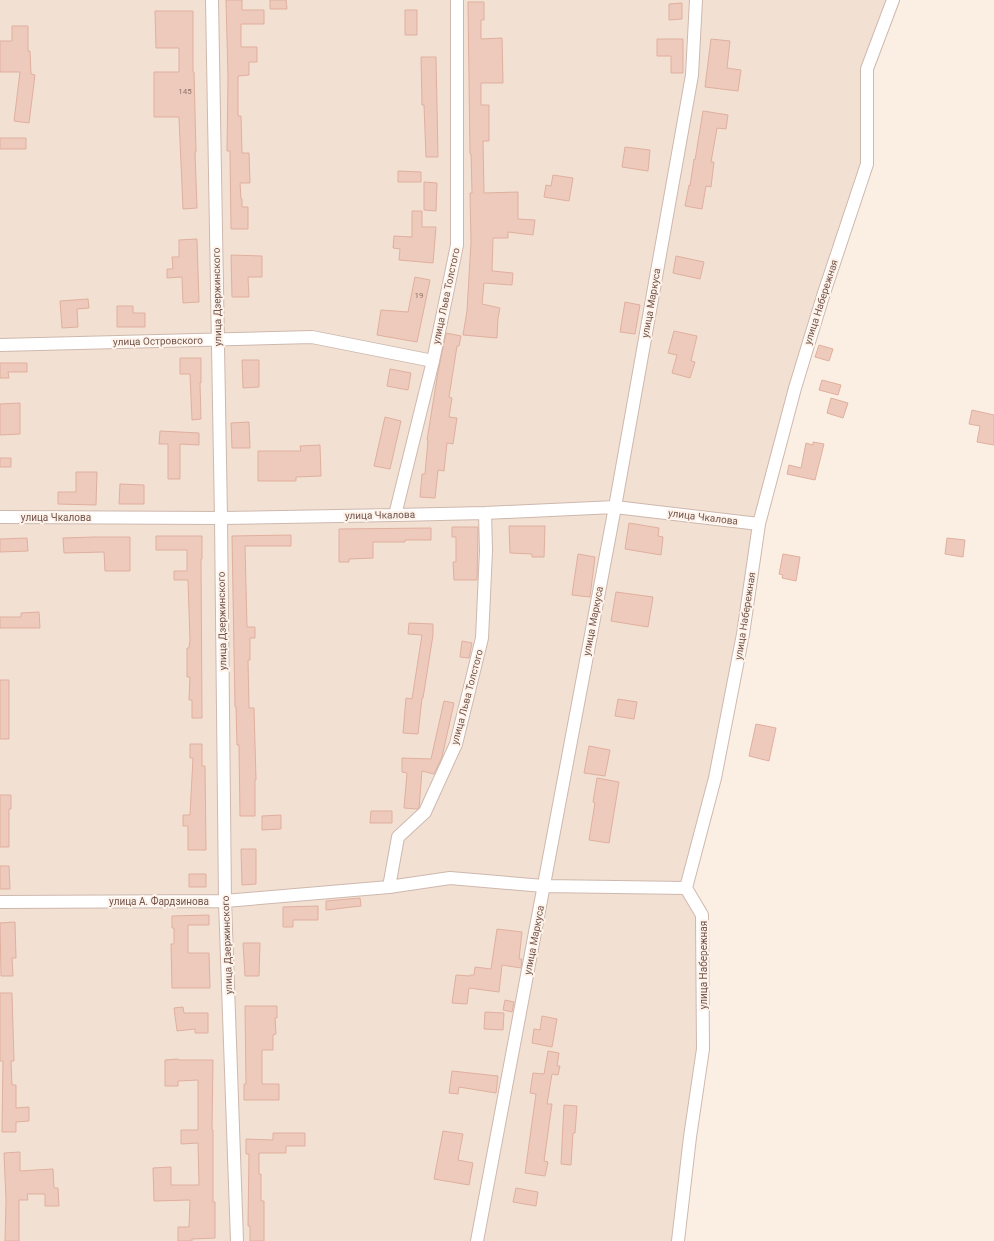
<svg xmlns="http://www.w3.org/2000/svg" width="994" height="1241" font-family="Roboto,sans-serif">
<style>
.residential{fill:#f2e0d3}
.building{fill:#eecabd;stroke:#e0af9e}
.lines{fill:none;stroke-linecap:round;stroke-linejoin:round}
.minor-casing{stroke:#ceb8ae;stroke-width:14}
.minor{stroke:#fff;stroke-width:12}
.labels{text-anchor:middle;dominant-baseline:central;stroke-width:4;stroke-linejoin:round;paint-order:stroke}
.number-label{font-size:8px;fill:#907268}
.street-label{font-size:10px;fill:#71544b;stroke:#fef3ea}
</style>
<rect width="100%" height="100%" fill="#fbefe4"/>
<!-- residential -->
<path class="residential" d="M0,0H893L867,69V164L759,524L743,634L686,888L702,915L703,1049L678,1241H0Z"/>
<!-- building -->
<path class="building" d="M226,0H242V10H264V24H241V47H257V62H249V75L238,76V116H241L242,153H249L250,183H240L241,199H242V207H248V229H231L230,151H227L228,78Z
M270,0H286L287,9H270Z
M468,2H484V20H481V39L502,38L503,83H481V105H489V141H483L484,193L518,192V219L535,220L533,235L508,232V238H493L492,271L513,273L512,285L484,283L482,304L500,308L498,318L497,338L463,335L467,311L471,242L470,193H472L471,154H470Z
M682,3V19L669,20V4Z
M405,10H417V35H405Z
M155,11H193V72H194L196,152H195L197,208L183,209L179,117H154V72H179V48H156Z
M12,26H28V51H30L31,74L35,75L29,123L14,121L20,72H0V41H12Z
M657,39H683V73H671V56H657Z
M711,39L730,41L727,68L741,70L738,91L705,87Z
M421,57H436L438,157H426L424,105H422Z
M703,111L728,115L726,129L717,128L711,162H714L711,187L706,186L702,209L685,206L689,185L690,186L694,159L695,160Z
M0,138H26V149H0Z
M625,147L650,150L648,171L622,167Z
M398,171L421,172V182H398Z
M553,175L573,178L569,201L544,197L546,185L551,186Z
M424,182L437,183L436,211L424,210Z
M412,211H422V227H436L433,263L399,260L400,249L393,248L394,236L412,237Z
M197,239L199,302L183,303L182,277L167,278V269H173L172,257H179V240Z
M231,255L262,256V277H248L249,297H232Z
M676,256L704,262L700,279L673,273Z
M415,277L430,280L417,342L377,335L381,310L408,312Z
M88,299L89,308L77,309L78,327L62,328L60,301Z
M625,302L640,305L635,334L620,332Z
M117,306H133V313H145V327H117Z
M674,331L697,336L691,361L695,362L690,378L672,373L677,355L668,353Z
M446,333L461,336L459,346H457L449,397L452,398L449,417L457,418L453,444L447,443L444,471L438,470L435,498L420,497L422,474H425L428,440H427L438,372Z
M819,345L833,349L829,361L815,357Z
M180,358H201V383H200L201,419L192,420L190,374H180Z
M242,360H259V387L243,388Z
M0,363H27V372H8L9,378H0Z
M390,369L411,373L408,390L387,386Z
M822,380L841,385L838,395L819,390Z
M831,398L848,403L843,418L827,413Z
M20,403V434L0,435V404Z
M972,410L994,415V445L977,442L980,426L969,424Z
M385,417L401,421L390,469L374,466Z
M249,422L250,448H232L231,423Z
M160,431L199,433V445L180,444V479H168V444H159Z
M813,442L824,444L815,480L787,474L789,465L801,468L806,443L813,445Z
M320,445L321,476L296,477V481H258V451H301L300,446Z
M0,458H11V467H0Z
M76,472H97L96,505L58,504V492H76Z
M120,484L144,485V504H119Z
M629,523L659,528L658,536L663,537L661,555L625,549Z
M509,526H545L544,557H532V554L510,553Z
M452,527H478L477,580H454L453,562H456V537H452Z
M431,528V540H405V542H373V558L349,559V562H339V529Z
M291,535V546H245L247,627H255V638H250V660H248L249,708H254L256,780H255V816H240L239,745H237L236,707H235L232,536Z
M156,536H202V559H201L202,718H192V700H189L190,677H187V648H189L190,640L188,580H174V571H187V550H156Z
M95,537H130V571H105L104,552L64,553L63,538Z
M27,538L28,551L0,552V539Z
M947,538L965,540L963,557L945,554Z
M578,554L595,557L590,597L572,595Z
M783,554L800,557L796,581L782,578L783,575L779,574Z
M616,592L653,597L648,627L611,621Z
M39,612L40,628H0V617H21V613Z
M409,623L433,624V635L423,698H422L418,734L403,733L406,698L412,699L422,635L408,634Z
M462,641L472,643L469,658L460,657Z
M0,680H9V739H0Z
M618,699L637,702L634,719L615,716Z
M444,701L454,703L442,757L434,774L422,771L419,808L417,809L404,808L407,773L402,772V758L431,759Z
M756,724L776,728L769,761L749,756Z
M190,744H202V766H205L206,850H188V826H183V815H190L193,758H190Z
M589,746L610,750L605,776L584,773Z
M597,778L619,782L609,843L589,840L595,803L593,802Z
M0,795H11V809H9V847H0Z
M371,811H392V823H370Z
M281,815V829L262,830V816Z
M241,849H256V884L242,885Z
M0,866H9L10,889H0Z
M189,874H206V887H189Z
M360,898L361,906L326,910V901Z
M318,906V920H293V927H283V907Z
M209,915V925H188V953H209L210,988H172L171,944H174V928H172V916Z
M15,922L16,958H12L13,976H1L0,923Z
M497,929L522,932L519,959H522L521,968L502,965L499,992L469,988L467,1004L452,1003L456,975L470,976V975H474L475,967L491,969Z
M243,943H260L259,976H245Z
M0,993H12L14,1061H11L12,1085H16V1108L29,1107V1121L16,1122V1132H2L3,1061H0Z
M505,1000L514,1002L512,1012L503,1010Z
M245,1006H277V1018H275L276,1034L273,1035V1050H262V1084H279V1100H244V1084H246Z
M183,1007L184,1013H208V1033H195V1029L177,1031L174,1008Z
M485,1012L504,1013L503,1030L484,1029Z
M542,1016L557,1019L552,1047L532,1043L534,1029L540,1030Z
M548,1051L559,1053L557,1066H560L558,1075L552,1074L547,1104H552L544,1161L548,1162L545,1176L525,1173L536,1094L530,1093L533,1073L544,1074Z
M178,1059V1060H213L212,1130H213V1202H215V1238L192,1239V1241H178V1227H189L190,1200L154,1201L153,1168L171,1167V1185H199L198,1143L181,1144V1130H198V1080L178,1081V1086H165V1060Z
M452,1071L498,1076L496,1093L459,1087L458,1094L449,1093Z
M564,1105L577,1106L575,1133H573L571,1165L561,1164Z
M443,1131L463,1134L458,1160L473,1163L469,1185L434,1179Z
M273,1133H305V1146H286V1153H259V1174H261V1201H264V1241H250V1226H248L249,1154H246V1139L273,1140Z
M20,1152V1171L53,1169L54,1188H58L59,1206H45V1194H27L28,1200H19V1241H5L6,1200L4,1153Z
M516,1188L538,1192L536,1206L513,1202Z"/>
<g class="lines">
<defs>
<path id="minor" d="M212,0L221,518L225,901L237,1241
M0,345L312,337L433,361
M395,515L433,361L457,245V0
M0,517L221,518L395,515L485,513L615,507L759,524
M389,887L398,837L425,812L456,744L482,638L486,551L485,513
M0,902L225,901L389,887L450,878L544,886L686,888
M477,1241L615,507L692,75L696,0
M678,1241L690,1137L703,1049L702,915L686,888L715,778L743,634L759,524L795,388L824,293L867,164V69L893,0"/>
</defs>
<!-- minor casing -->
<use href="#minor" class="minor-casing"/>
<!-- minor -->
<use href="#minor" class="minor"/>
</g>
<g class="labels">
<!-- number labels -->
<g class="number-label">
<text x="185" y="91">145</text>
<text x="419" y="295">19</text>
</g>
<!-- street labels -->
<g class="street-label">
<text transform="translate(446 296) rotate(-78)">улица Льва Толстого</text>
<text transform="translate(217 297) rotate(-91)">улица Дзержинского</text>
<text transform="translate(821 302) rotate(-72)">улица Набережная</text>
<text transform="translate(651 303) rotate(-80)">улица Маркуса</text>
<text transform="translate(158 341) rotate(-1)">улица Островского</text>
<text transform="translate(380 515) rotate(-1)">улица Чкалова</text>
<text x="56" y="517">улица Чкалова</text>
<text transform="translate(703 517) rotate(7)">улица Чкалова</text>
<text transform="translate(745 616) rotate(-81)">улица Набережная</text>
<text transform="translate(222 621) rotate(-91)">улица Дзержинского</text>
<text transform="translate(593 621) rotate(-79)">улица Маркуса</text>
<text transform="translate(467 697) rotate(-75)">улица Льва Толстого</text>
<text x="159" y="901">улица А. Фардзинова</text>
<text transform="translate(534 940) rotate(-79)">улица Маркуса</text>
<text transform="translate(227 945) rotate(-92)">улица Дзержинского</text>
<text transform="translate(703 965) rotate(-90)">улица Набережная</text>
</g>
</g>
</svg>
